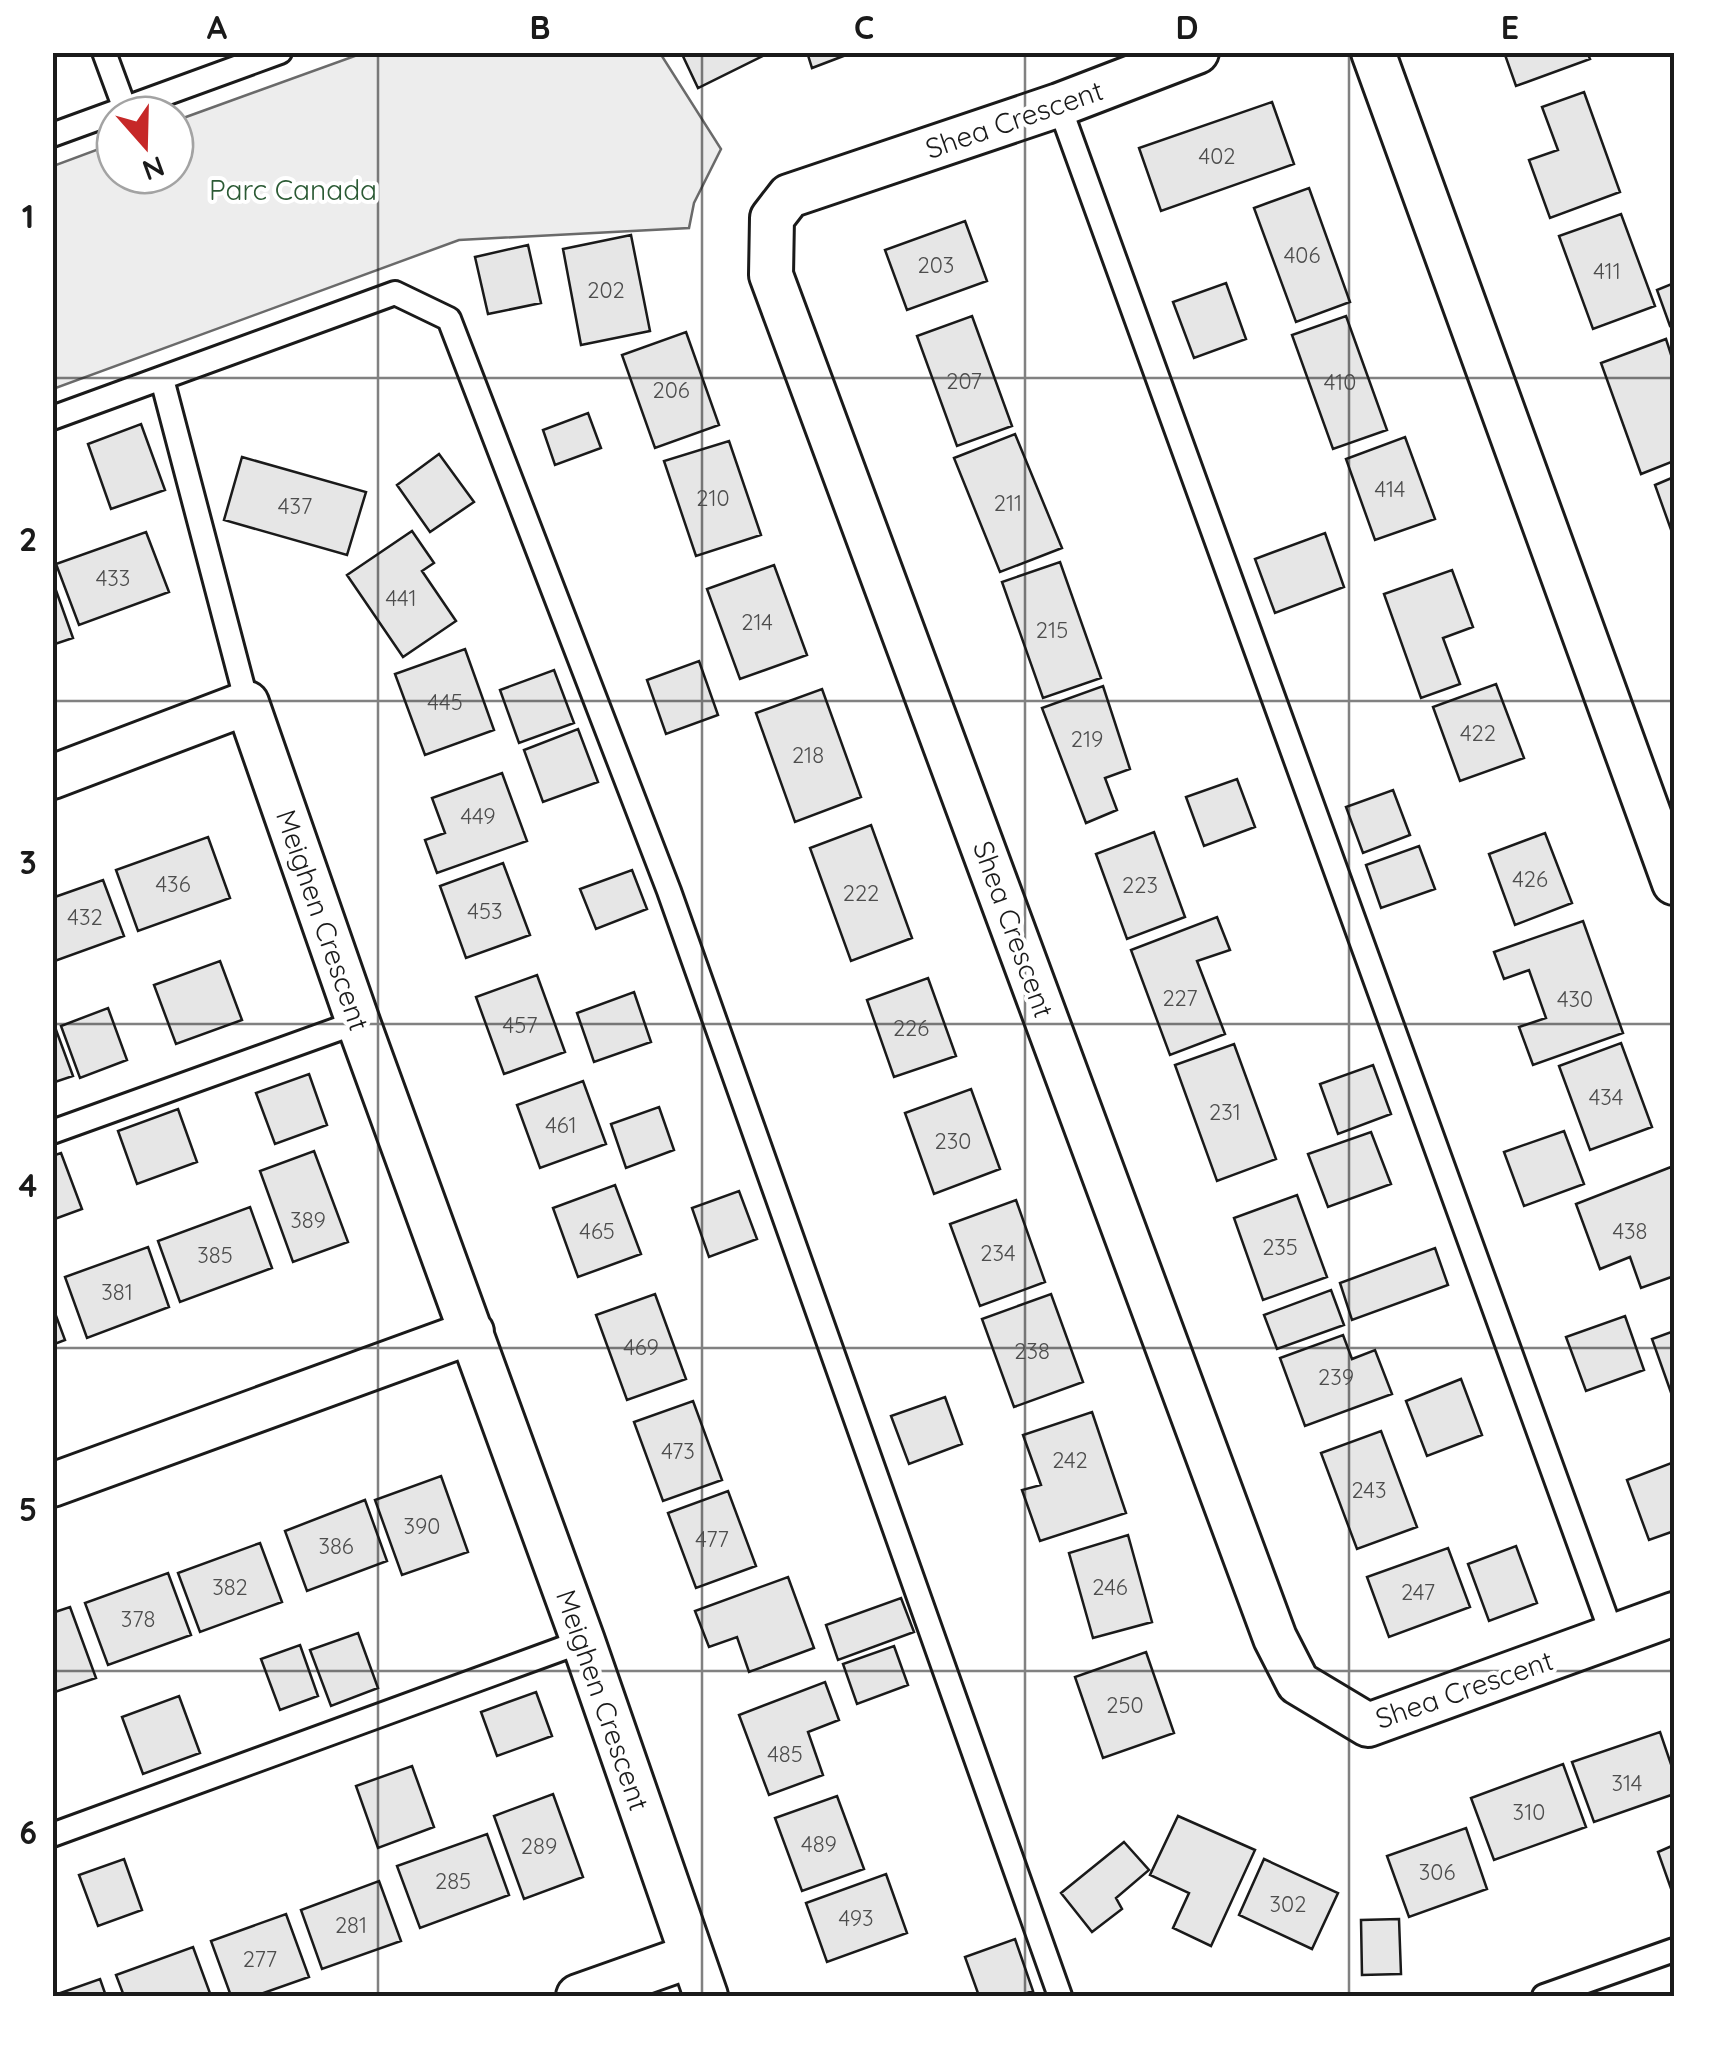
<svg xmlns="http://www.w3.org/2000/svg" width="1727" height="2049" font-family="Quicksand,sans-serif">
<style>
.built{fill:#ededed;stroke:#6a6a6a;stroke-width:2.5}
.building{fill:#e6e6e6;stroke:#1a1a1a;stroke-width:2.5}
.lines{fill:none;stroke-linecap:round;stroke-linejoin:round}
.lane-casing{stroke:#1a1a1a;stroke-width:28}
.street-casing{stroke:#1a1a1a;stroke-width:48}
.lane{stroke:#fff;stroke-width:22}
.street{stroke:#fff;stroke-width:42}
.grid{fill:none;stroke:#1a1a1a;stroke-width:2.5;stroke-opacity:0.55}
.labels{text-anchor:middle;dominant-baseline:central;stroke-width:8;stroke-linejoin:round;paint-order:stroke}
.number-label{font-size:22px;fill:#4d4d4d}
.street-label{font-size:28px;fill:#1a1a1a;stroke:#fff}
.park-label{font-size:28px;fill:#2b5a34;stroke:#fff}
.neatline{fill:none;stroke:#1a1a1a;stroke-width:4}
.grid-label{font-size:32px;text-anchor:middle;font-weight:bold;fill:#1a1a1a}
</style>
<rect width="100%" height="100%" fill="#fff"/>
<!-- built -->
<path class="built" d="M363,53H660L721,149L694,203L689,228L459,240L53,389V166L115,143V175H175V121Z"/>
<!-- building -->
<path class="building" d="M681,52H771L698,88Z
M807,52H854L812,68Z
M1504,52H1587L1590,59L1516,86Z
M1584,92L1620,192L1550,218L1529,160L1558,150L1542,107Z
M1272,102L1294,164L1161,211L1139,148Z
M1309,188L1350,302L1296,322L1254,208Z
M1621,214L1655,306L1593,329L1559,236Z
M965,221L987,281L907,310L885,250Z
M631,235L650,331L581,345L563,249Z
M528,245L541,303L488,314L475,257Z
M1226,283L1246,339L1194,358L1173,302Z
M1674,283V325L1670,326L1657,290Z
M972,316L1012,426L957,446L917,336Z
M1346,316L1387,430L1333,449L1292,335Z
M686,332L719,425L655,448L622,355Z
M1666,339L1674,364V461L1641,474L1601,363Z
M588,413L601,448L555,465L543,430Z
M141,424L165,490L111,509L88,444Z
M1015,434L1062,548L1000,572L954,458Z
M1405,437L1435,519L1375,540L1346,459Z
M729,441L761,535L696,556L664,461Z
M439,454L474,502L430,532L397,485Z
M242,457L366,492L347,555L224,520Z
M1674,477V538L1655,485Z
M412,531L434,563L422,571L456,621L403,657L347,575Z
M146,532L169,592L79,625L56,564Z
M1325,533L1344,587L1275,613L1255,559Z
M1060,562L1101,678L1043,698L1002,582Z
M774,565L807,655L740,679L707,589Z
M1452,570L1473,627L1443,638L1460,684L1421,698L1384,594Z
M53,582L73,638L52,645V582Z
M465,649L494,730L425,755L395,674Z
M699,661L718,715L666,734L647,680Z
M554,670L574,723L519,743L500,690Z
M1496,684L1524,758L1460,781L1433,707Z
M1103,686L1130,769L1105,778L1117,810L1086,823L1042,708Z
M822,689L861,797L795,822L756,713Z
M578,729L598,782L543,802L524,750Z
M502,773L527,841L437,873L425,840L445,833L432,798Z
M1237,779L1255,827L1204,846L1186,797Z
M1393,790L1410,835L1363,853L1346,807Z
M871,825L912,938L851,961L810,848Z
M1154,832L1185,917L1127,939L1096,854Z
M1545,833L1572,903L1515,925L1489,854Z
M208,837L230,898L138,931L116,870Z
M1419,846L1435,889L1381,908L1366,865Z
M503,863L530,935L466,958L440,886Z
M632,870L647,909L596,929L580,889Z
M103,880L124,936L52,962V898Z
M1217,917L1230,950L1197,961L1225,1034L1170,1055L1131,950Z
M1583,921L1623,1033L1533,1065L1519,1027L1546,1018L1529,970L1504,979L1494,952Z
M220,961L242,1020L176,1044L154,985Z
M537,975L565,1052L504,1074L476,997Z
M928,978L956,1056L894,1077L867,1000Z
M634,992L651,1042L594,1062L577,1013Z
M108,1008L127,1060L80,1078L61,1026Z
M52,1019L73,1076L52,1083Z
M1621,1043L1652,1127L1590,1150L1559,1066Z
M1234,1044L1276,1159L1217,1181L1175,1065Z
M1373,1065L1391,1114L1338,1134L1320,1084Z
M309,1074L327,1125L275,1144L256,1093Z
M583,1081L606,1144L540,1168L517,1105Z
M971,1089L1000,1169L934,1194L905,1113Z
M659,1107L674,1150L626,1168L611,1124Z
M178,1109L197,1162L137,1184L118,1131Z
M1564,1131L1584,1184L1524,1206L1504,1152Z
M1371,1132L1391,1184L1328,1207L1308,1154Z
M314,1151L348,1242L293,1262L260,1171Z
M61,1153L82,1209L52,1220V1156Z
M1671,1167L1674,1177V1276L1641,1288L1630,1257L1600,1269L1576,1204Z
M615,1185L641,1254L578,1277L553,1208Z
M739,1191L757,1239L709,1257L692,1208Z
M1297,1195L1327,1277L1263,1300L1234,1218Z
M1016,1200L1045,1282L980,1306L950,1224Z
M250,1207L272,1268L180,1302L158,1241Z
M148,1247L169,1307L87,1338L65,1277Z
M1435,1248L1448,1285L1352,1320L1340,1283Z
M1331,1290L1344,1325L1277,1349L1264,1315Z
M655,1294L686,1379L627,1400L596,1315Z
M1051,1294L1083,1382L1014,1407L982,1319Z
M52,1305L65,1340L52,1345Z
M1625,1316L1644,1370L1586,1391L1566,1337Z
M1674,1331V1401L1652,1339Z
M1343,1335L1352,1359L1375,1350L1392,1394L1305,1426L1280,1358Z
M1461,1379L1482,1435L1427,1456L1406,1401Z
M945,1397L962,1444L909,1464L891,1416Z
M693,1401L722,1480L663,1501L634,1422Z
M1092,1412L1126,1513L1040,1541L1022,1490L1041,1485L1023,1435Z
M1381,1431L1417,1527L1357,1549L1321,1453Z
M1674,1462V1531L1649,1540L1627,1480Z
M441,1476L468,1552L402,1575L375,1500Z
M728,1491L756,1566L696,1588L668,1513Z
M365,1500L387,1561L307,1591L285,1531Z
M1128,1535L1152,1622L1093,1638L1069,1553Z
M260,1543L282,1602L200,1632L178,1573Z
M1516,1546L1537,1603L1489,1621L1468,1564Z
M1448,1548L1470,1607L1389,1637L1367,1577Z
M168,1573L191,1635L108,1665L85,1603Z
M788,1577L814,1648L749,1672L737,1637L709,1647L695,1611Z
M901,1598L914,1632L838,1660L826,1625Z
M70,1607L96,1678L52,1693V1613Z
M358,1633L378,1688L331,1706L310,1650Z
M300,1645L318,1696L280,1710L261,1659Z
M894,1646L908,1685L857,1704L843,1664Z
M1146,1652L1174,1733L1103,1758L1075,1677Z
M825,1682L839,1720L808,1732L823,1775L769,1795L739,1715Z
M536,1692L552,1736L497,1756L481,1712Z
M179,1696L200,1753L143,1774L122,1717Z
M1660,1732L1674,1773V1794L1594,1822L1572,1762Z
M1563,1764L1586,1827L1494,1860L1471,1798Z
M412,1766L434,1827L378,1848L356,1786Z
M553,1794L583,1877L524,1899L494,1816Z
M837,1796L864,1869L802,1891L775,1818Z
M1178,1816L1255,1850L1211,1946L1173,1928L1189,1893L1150,1875Z
M1466,1828L1487,1889L1409,1917L1387,1856Z
M487,1834L509,1895L420,1928L397,1866Z
M1124,1842L1149,1870L1116,1898L1122,1909L1092,1932L1061,1893Z
M1674,1845V1897L1658,1852Z
M124,1859L142,1910L98,1926L79,1875Z
M1264,1859L1338,1893L1312,1949L1239,1915Z
M886,1874L907,1933L827,1962L806,1903Z
M379,1881L401,1941L322,1969L301,1910Z
M286,1914L309,1977L255,1996H231L211,1941Z
M1399,1919L1401,1974L1362,1975L1361,1920Z
M1015,1939L1033,1991L1018,1996H979L965,1957Z
M193,1947L211,1996H124L116,1975Z
M100,1979L106,1996H52Z"/>
<g class="lines">
<defs>
<path id="lane" d="M104,52L125,109
M1059,105L1613,1637
M52,135L280,52
M162,379L247,703
M52,418L395,293L449,319L669,891L1060,1996
M52,1132L358,1022
M52,1835L583,1641
M1544,1996L1674,1950"/>
<path id="street" d="M1197,52L1059,105L789,196L772,218L771,275L1275,1638L1298,1683L1368,1725L1674,1614
M1373,52L1674,883
M52,777L247,703L358,1022L583,1641L706,1996
M52,1485L472,1332
M578,1996L691,1956"/>
</defs>
<!-- lane casing -->
<use href="#lane" class="lane-casing"/>
<!-- street casing -->
<use href="#street" class="street-casing"/>
<!-- lane -->
<use href="#lane" class="lane"/>
<!-- street -->
<use href="#street" class="street"/>
</g>
<!-- grid -->
<path class="grid" d="M378,52V1996M702,52V1996M1025,52V1996M1349,52V1996M52,378H1674M52,701H1674M52,1024H1674M52,1348H1674M52,1671H1674"/>
<g class="labels">
<!-- number labels -->
<g class="number-label">
<text x="1217" y="156">402</text>
<text x="1302" y="255">406</text>
<text x="936" y="265">203</text>
<text x="1607" y="271">411</text>
<text x="606" y="290">202</text>
<text x="964" y="381">207</text>
<text x="1340" y="382">410</text>
<text x="671" y="390">206</text>
<text x="1390" y="489">414</text>
<text x="713" y="498">210</text>
<text x="1008" y="503">211</text>
<text x="295" y="506">437</text>
<text x="113" y="578">433</text>
<text x="401" y="598">441</text>
<text x="757" y="622">214</text>
<text x="1052" y="630">215</text>
<text x="445" y="702">445</text>
<text x="1478" y="733">422</text>
<text x="1087" y="739">219</text>
<text x="808" y="755">218</text>
<text x="478" y="816">449</text>
<text x="1530" y="879">426</text>
<text x="173" y="884">436</text>
<text x="1140" y="885">223</text>
<text x="861" y="893">222</text>
<text x="485" y="911">453</text>
<text x="85" y="917">432</text>
<text x="1180" y="998">227</text>
<text x="1575" y="999">430</text>
<text x="520" y="1025">457</text>
<text x="911" y="1028">226</text>
<text x="1606" y="1097">434</text>
<text x="1225" y="1112">231</text>
<text x="561" y="1125">461</text>
<text x="953" y="1141">230</text>
<text x="308" y="1220">389</text>
<text x="597" y="1231">465</text>
<text x="1630" y="1231">438</text>
<text x="1280" y="1247">235</text>
<text x="998" y="1253">234</text>
<text x="215" y="1255">385</text>
<text x="117" y="1292">381</text>
<text x="641" y="1347">469</text>
<text x="1032" y="1351">238</text>
<text x="1336" y="1377">239</text>
<text x="678" y="1451">473</text>
<text x="1070" y="1460">242</text>
<text x="1369" y="1490">243</text>
<text x="422" y="1526">390</text>
<text x="712" y="1539">477</text>
<text x="336" y="1546">386</text>
<text x="230" y="1587">382</text>
<text x="1110" y="1587">246</text>
<text x="1418" y="1592">247</text>
<text x="138" y="1619">378</text>
<text x="1125" y="1705">250</text>
<text x="785" y="1754">485</text>
<text x="1627" y="1783">314</text>
<text x="1529" y="1812">310</text>
<text x="819" y="1844">489</text>
<text x="539" y="1846">289</text>
<text x="1437" y="1872">306</text>
<text x="453" y="1881">285</text>
<text x="1288" y="1904">302</text>
<text x="856" y="1918">493</text>
<text x="351" y="1925">281</text>
<text x="260" y="1959">277</text>
</g>
<!-- street labels -->
<g class="street-label">
<text transform="translate(1014 119) rotate(-19)">Shea Crescent</text>
<text transform="translate(323 920) rotate(71)">Meighen Crescent</text>
<text transform="translate(1014 929) rotate(70)">Shea Crescent</text>
<text transform="translate(1464 1689) rotate(-19)">Shea Crescent</text>
<text transform="translate(603 1700) rotate(71)">Meighen Crescent</text>
</g>
<!-- park labels -->
<g class="park-label">
<text x="293" y="189">Parc Canada</text>
</g>
</g>
<!-- border -->
<rect width="1727" height="2049" fill="none" stroke="#ffffff" stroke-width="110"/>
<!-- north arrow -->
<g transform="translate(145 145) rotate(160)"><circle r="48" fill="#ffffff" stroke="#a3a3a3" stroke-width="2.5"/>
<path d="M0-8L18 38L0 25L-18 38Z" fill="#c62828"/>
<text y="-15" font-size="28" font-weight="bold" text-anchor="middle" fill="#1a1a1a">N</text>
</g>
<rect x="55" y="55" width="1617" height="1939" class="neatline"/>
<g class="grid-label">
<text x="217" y="39">A</text>
<text x="540" y="39">B</text>
<text x="864" y="39">C</text>
<text x="1187" y="39">D</text>
<text x="1510" y="39">E</text>
<text x="28" y="228">1</text>
<text x="28" y="551">2</text>
<text x="28" y="874">3</text>
<text x="28" y="1197">4</text>
<text x="28" y="1521">5</text>
<text x="28" y="1844">6</text>
</g>
</svg>
